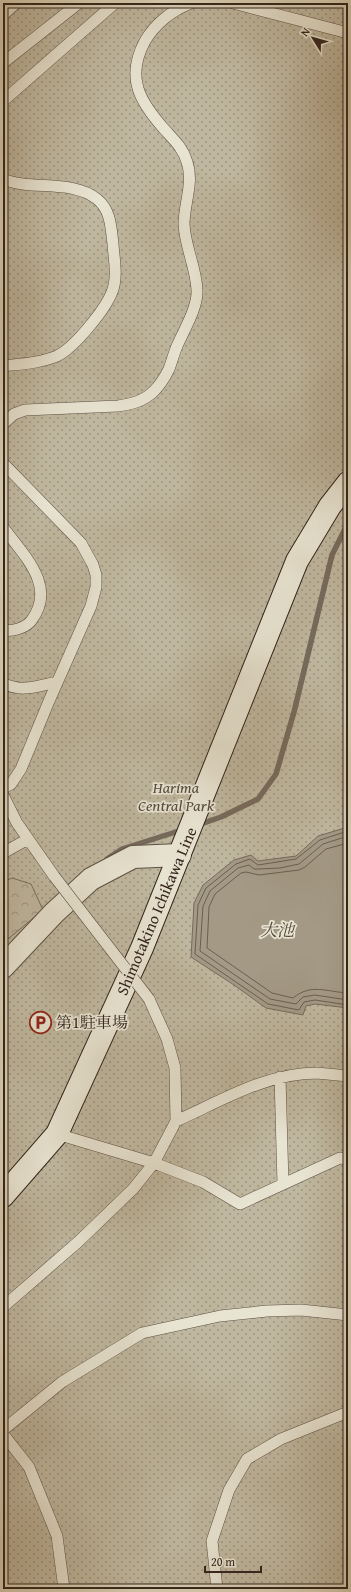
<svg xmlns="http://www.w3.org/2000/svg" width="351" height="1592" font-family="'Gentium Book Plus','Noto Serif JP',serif">
<style>
.grass{fill:url(#grass-dots);stroke:#796e5e}
.forest{fill:url(#forest-crowns);stroke:#796e5e}
.water{fill:#a39985;stroke:#766a5c}
.lines{fill:none;stroke-linecap:round;stroke-linejoin:round}
.shore{stroke:#6b5e52;stroke-width:1}
.stream{stroke:#766a5c;stroke-width:5.5}
.lane-casing{stroke:#5d5045;stroke-width:12}
.street-casing{stroke:#5d5045;stroke-width:24}
.secondary-casing{stroke:#33241e;stroke-width:24}
.lane{stroke:#e8e4d2;stroke-width:11}
.street{stroke:#e8e4d2;stroke-width:22}
.secondary{stroke:#e8e4d2;stroke-width:22}
.lane-bridge-casing{stroke:#5d5045;stroke-width:12;stroke-linecap:butt}
.lane-bridge{stroke:#e8e4d2;stroke-width:11}
.labels{text-anchor:middle;dominant-baseline:central;stroke-width:3.5;stroke-linejoin:round;paint-order:stroke}
.park-label{font-size:16px;font-style:italic;fill:#56493e;stroke:#e8e4d2}
.street-label{font-size:16px;fill:#33241e;stroke:#e8e4d2}
.poi-label{font-size:16px;fill:#33241e;stroke:#e8e4d2;text-anchor:start}
.water-label{font-size:17px;font-style:italic;fill:#55473d;stroke:#e8e4d2}
</style>
<defs>
<pattern id="grass-dots" width="8" height="8" patternUnits="userSpaceOnUse"><rect width="8" height="8" fill="#bfb79f"/><path d="M2 2h.1M6 6h.1" fill="none" stroke="#9c9581" stroke-width="1.8" stroke-linecap="round"/></pattern>
<pattern id="forest-crowns" width="20" height="18" patternUnits="userSpaceOnUse"><rect width="20" height="18" fill="#bfb79f"/><path d="M2 6a3 3 0 1 1 6 0M12 15a3 3 0 1 1 6 0" fill="none" stroke="#9c9581"/></pattern>
</defs>
<rect width="100%" height="100%" fill="#dcd5ba"/>
<filter id="stains"><feTurbulence type="fractalNoise" baseFrequency=".005" numOctaves="4"/><feColorMatrix values="0 0 0 0 .2 0 0 0 0 .09 0 0 0 0 .02 0 0 0 .5 -.17"/></filter>
<radialGradient id="worn" r=".72"><stop offset=".6" stop-color="#630" stop-opacity="0"/><stop offset="1" stop-color="#630" stop-opacity=".3"/></radialGradient>
<!-- grass -->
<path class="grass" d="M3,3H348V1589H3Z"/>
<!-- forest -->
<path class="forest" d="M12,878L31,884L43,910L3,943V882Z"/>
<!-- water -->
<path class="water" d="M348,827V1008L315,1004L306,1006L303,1015L266,1008L234,985L191,957L194,903L203,885L234,860L251,855L258,861L296,856L318,836Z"/>
<g class="lines">
<!-- shore -->
<path class="shore" d="M348,831L320,840L296,859L258,865L250,859L236,864L206,888L198,905L195,954L268,1004L299,1010L304,1002L315,1000L348,1005
M348,836L323,844L299,864L280,868L259,869H254L249,865L238,868L210,891L203,906L200,951L270,999L296,1004L303,997L315,995L348,1000
M348,843L326,849L305,867L299,870L259,875L246,872L241,873L215,894L209,907L207,948L272,993L293,998C311,983 327,992 348,993"/>
<!-- stream -->
<path class="stream" d="M198,825L221,817L258,799L276,774L294,712L332,555L348,523
M107,859L122,849L182,830"/>
<defs>
<path id="lane" d="M233,3L348,33
M3,15L16,3
M3,63L79,3
M3,101L115,3
M3,179C32,191 71,179 97,199C111,210 111,228 113,244C114,259 118,277 112,292C105,310 74,348 57,356C40,363 21,364 3,366
M3,424L14,414L25,410L118,406C132,404 144,401 154,391C160,385 165,377 169,369C172,361 174,353 177,346C184,330 198,307 197,290C196,267 185,247 184,224C184,204 194,182 187,162C183,148 174,140 165,130C140,102 125,78 145,41C155,24 172,10 191,3
M3,463L81,543L93,565L96,575V587L91,606L49,701L21,769L11,784L3,788
M3,527C23,555 58,586 31,621C25,628 12,632 3,630
M3,683C21,693 38,686 57,682
M3,795L17,823L54,876
M3,853L28,839
M280,1077L283,1184
M176,1121C221,1101 266,1073 317,1073C328,1074 338,1075 348,1076
M57,1134L154,1163L203,1182L240,1204L340,1158L348,1159
M3,1307L78,1242L133,1189L154,1163L176,1121L175,1068L167,1039L149,999
M3,1430L62,1382L142,1333L220,1316L267,1311L301,1310L348,1315
M3,1434L29,1467L57,1536L64,1589
M217,1589L212,1541L229,1490L247,1459L281,1439L348,1412"/>
<path id="street" d="M3,967L54,913L91,879L133,857L180,855"/>
<path id="secondary" d="M3,1196L57,1134L142,948L297,561L330,506L348,483"/>
</defs>
<!-- lane casing -->
<use href="#lane" class="lane-casing"/>
<!-- street casing -->
<use href="#street" class="street-casing"/>
<!-- secondary casing -->
<use href="#secondary" class="secondary-casing"/>
<!-- lane -->
<use href="#lane" class="lane"/>
<!-- street -->
<use href="#street" class="street"/>
<!-- secondary -->
<use href="#secondary" class="secondary"/>
<defs>
<path id="lane-bridge" d="M54,876L149,999"/>
</defs>
<!-- lane-bridge casing -->
<use href="#lane-bridge" class="lane-bridge-casing"/>
<!-- lane-bridge -->
<use href="#lane-bridge" class="lane-bridge"/>
</g>
<!-- icons -->
<defs>
<symbol id="parking-ring" viewBox="-11 -11 22 22"><circle r="9.5" fill="#e8e4d2" stroke="#8f2418" stroke-width="1.5"/><path d="M-3.5-5.5H1a3.5 3.5 0 0 1 0 7H-1V5.5H-3.5ZM-1-3.4V-.6H.8a1.4 1.4 0 0 0 0-2.8Z" fill="#8f2418"/></symbol>
</defs>
<g fill-rule="evenodd">
<use href="#parking-ring" x="28" y="1010" width="25" height="25"/>
</g>
<g class="labels">
<!-- park labels -->
<g class="park-label">
<text x="176" y="787">Harima<tspan x="176" dy="18">Central Park</tspan></text>
</g>
<!-- street labels -->
<g class="street-label">
<text transform="translate(156 911) rotate(-67)">Shimotakino Ichikawa Line</text>
</g>
<!-- poi labels -->
<g class="poi-label">
<text x="56" y="1022">第1駐車場</text>
</g>
<!-- water labels -->
<g class="water-label">
<text x="277" y="929">大池</text>
</g>
</g>
<!-- margin -->
<rect width="351" height="1592" fill="none" stroke="#dcd5ba" stroke-width="16"/>
<rect x="4" y="4" width="343" height="1584" fill="none" stroke="#33241e" stroke-width="2"/>
<rect x="8" y="8" width="335" height="1576" fill="none" stroke="#33241e"/>
<!-- north arrow -->
<g transform="translate(313 38) rotate(307)" stroke="#e8e4d2" stroke-width="3" paint-order="stroke">
<path d="M0-3L7 15L0 10L-7 15Z" fill="#33241e"/>
<text y="-6" font-size="11" font-weight="bold" text-anchor="middle" fill="#33241e">N</text>
</g>
<!-- scale -->
<path d="M205 1566v6h56v-6" fill="none" stroke="#33241e" stroke-width="2"/>
<text x="211" y="1566" font-size="12" fill="#33241e" stroke="#e8e4d2" stroke-width="3" paint-order="stroke">20 m</text>
<rect width="100%" height="100%" filter="url(#stains)"/>
<rect width="100%" height="100%" fill="url(#worn)"/>
</svg>
